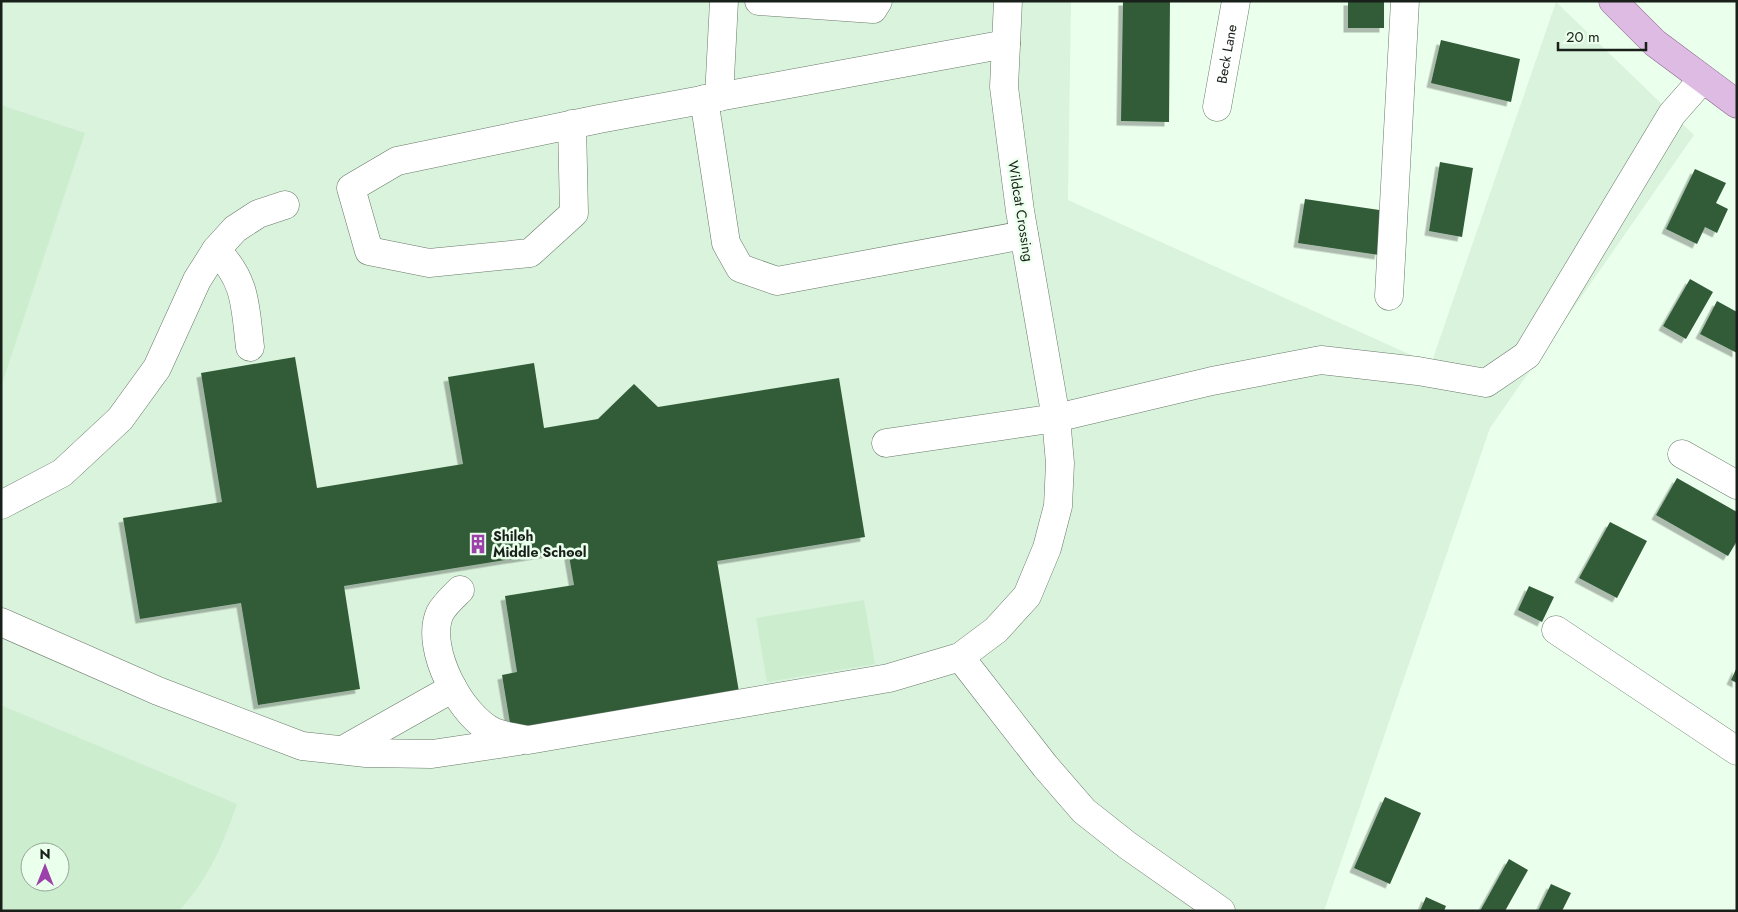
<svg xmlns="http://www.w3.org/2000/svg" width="1738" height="912" font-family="Jost,sans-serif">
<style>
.built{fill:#daf3dc;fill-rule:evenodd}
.green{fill:#cceecf;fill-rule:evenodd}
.building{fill:#325c38;filter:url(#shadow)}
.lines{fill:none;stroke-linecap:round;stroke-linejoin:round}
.minor-casing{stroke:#687969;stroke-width:29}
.major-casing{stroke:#8b6890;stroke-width:29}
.minor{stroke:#fff;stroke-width:28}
.major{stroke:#debbe3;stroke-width:28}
.labels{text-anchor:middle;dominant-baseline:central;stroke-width:5;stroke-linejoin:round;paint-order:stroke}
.street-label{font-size:14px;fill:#19201a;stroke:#ebffed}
.poi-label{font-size:14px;font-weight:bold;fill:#19201a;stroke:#ebffed;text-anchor:start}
</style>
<defs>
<filter id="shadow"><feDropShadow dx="-4.5" dy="4.5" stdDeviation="0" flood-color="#0004"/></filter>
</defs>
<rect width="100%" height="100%" fill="#ebffed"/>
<!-- built -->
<path class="built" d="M1,1H1071L1068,200L1431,364L1556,2L1694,135L1490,428L1324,911H1ZM30,852H60V882H30Z"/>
<!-- green -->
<path class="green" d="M1,105L85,133L1,387Z
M864,600L875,664L767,682L756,618Z
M3,706L237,804C223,845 209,878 179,911H1V707ZM30,852H60V882H30Z"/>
<!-- building -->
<path class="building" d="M1123,1H1170L1169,122L1121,121Z
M1348,1H1384V28H1348Z
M1441,40L1520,59L1511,102L1431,83Z
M1440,162L1473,168L1462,237L1429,231Z
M1695,169L1726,183L1716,203L1728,209L1717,233L1705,227L1697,244L1666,229Z
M1305,199L1386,211L1379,255L1298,243Z
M1690,279L1713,292L1686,339L1663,326Z
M1717,301L1737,312V353L1700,334Z
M295,357L317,488L463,464L448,377L534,363L544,428L598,419L634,384L658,407L839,378L865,537L717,561L739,692L511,729L502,675L517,672L505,596L574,585L568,550L344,586L360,689L258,705L241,603L140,619L123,518L222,502L201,373Z
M1677,478L1737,512V541L1728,556L1656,515Z
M1610,522L1647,541L1617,598L1579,578Z
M1529,586L1554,597L1542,622L1518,610Z
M1737,667V683L1731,680Z
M1385,797L1421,813L1390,884L1354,868Z
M1509,859L1528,870L1505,911H1480Z
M1551,884L1571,893L1562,911H1538Z
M1426,897L1446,906L1444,911H1420Z"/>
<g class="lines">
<defs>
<g id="minor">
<path d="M759,1L873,9L878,1"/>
<path d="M719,97L724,1"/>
<path d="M704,99L726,243L740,268L777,281L1024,235"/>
<path id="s1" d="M1217,107L1236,1"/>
<path d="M572,124L574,213L530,253L429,263L369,251L351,188L397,161L599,119L1006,44"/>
<path d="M216,250C247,281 245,307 250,347"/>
<path d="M1389,296L1405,1"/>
<path d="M886,443L1056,418L1212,381L1321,360L1418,371L1486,383L1527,355L1672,114L1702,80"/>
<path d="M1682,454L1737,485"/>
<path d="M1,505L62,473L120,419L157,368L197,280L216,250L235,229L258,214L285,205"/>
<path d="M460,590C454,596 444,605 440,613C424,648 461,717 494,732C504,736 517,738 528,740L889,678L960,657L996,630L1027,596L1047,548L1058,506L1060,463L1056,418L1020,211L1004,87L1008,1"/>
<path d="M1,622L158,691L302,746L366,753L432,754L519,741"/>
<path d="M1556,630L1737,751"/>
<path d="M960,657L1045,766L1084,811L1127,845L1221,911"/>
<path d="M343,750L453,688"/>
</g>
<path id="major" d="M1613,1L1655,43L1737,104"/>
</defs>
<!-- minor casing -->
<use href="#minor" class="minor-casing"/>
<!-- major casing -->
<use href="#major" class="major-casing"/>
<!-- minor -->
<use href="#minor" class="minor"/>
<!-- major -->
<use href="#major" class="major"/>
</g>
<!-- icons -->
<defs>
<symbol id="building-bare" viewBox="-9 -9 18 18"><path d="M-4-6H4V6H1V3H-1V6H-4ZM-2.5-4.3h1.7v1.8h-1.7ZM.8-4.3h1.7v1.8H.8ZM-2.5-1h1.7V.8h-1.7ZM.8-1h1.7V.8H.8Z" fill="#9d41aa" stroke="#ebffed" stroke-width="2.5" paint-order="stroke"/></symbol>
</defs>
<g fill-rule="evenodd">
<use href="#building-bare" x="464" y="530" width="28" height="28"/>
</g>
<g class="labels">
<!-- street labels -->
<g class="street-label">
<text stroke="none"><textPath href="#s1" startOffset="54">Beck Lane</textPath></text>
<text transform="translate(1021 211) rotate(81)">Wildcat Crossing</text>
</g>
<!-- poi labels -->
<g class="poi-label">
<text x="493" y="536">Shiloh<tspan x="493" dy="16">Middle School</tspan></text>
</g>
</g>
<!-- border -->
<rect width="1738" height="912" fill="none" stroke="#19201a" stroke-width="5"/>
<!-- north arrow -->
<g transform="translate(45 867)"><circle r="24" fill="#ebffed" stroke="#97a699"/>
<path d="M0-4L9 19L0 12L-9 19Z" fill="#9d41aa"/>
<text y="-8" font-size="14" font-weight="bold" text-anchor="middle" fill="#19201a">N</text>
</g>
<!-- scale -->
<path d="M1558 42v8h88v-8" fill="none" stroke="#19201a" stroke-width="2.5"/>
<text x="1566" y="42" font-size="15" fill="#19201a" stroke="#ebffed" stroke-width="4" paint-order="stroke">20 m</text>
</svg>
